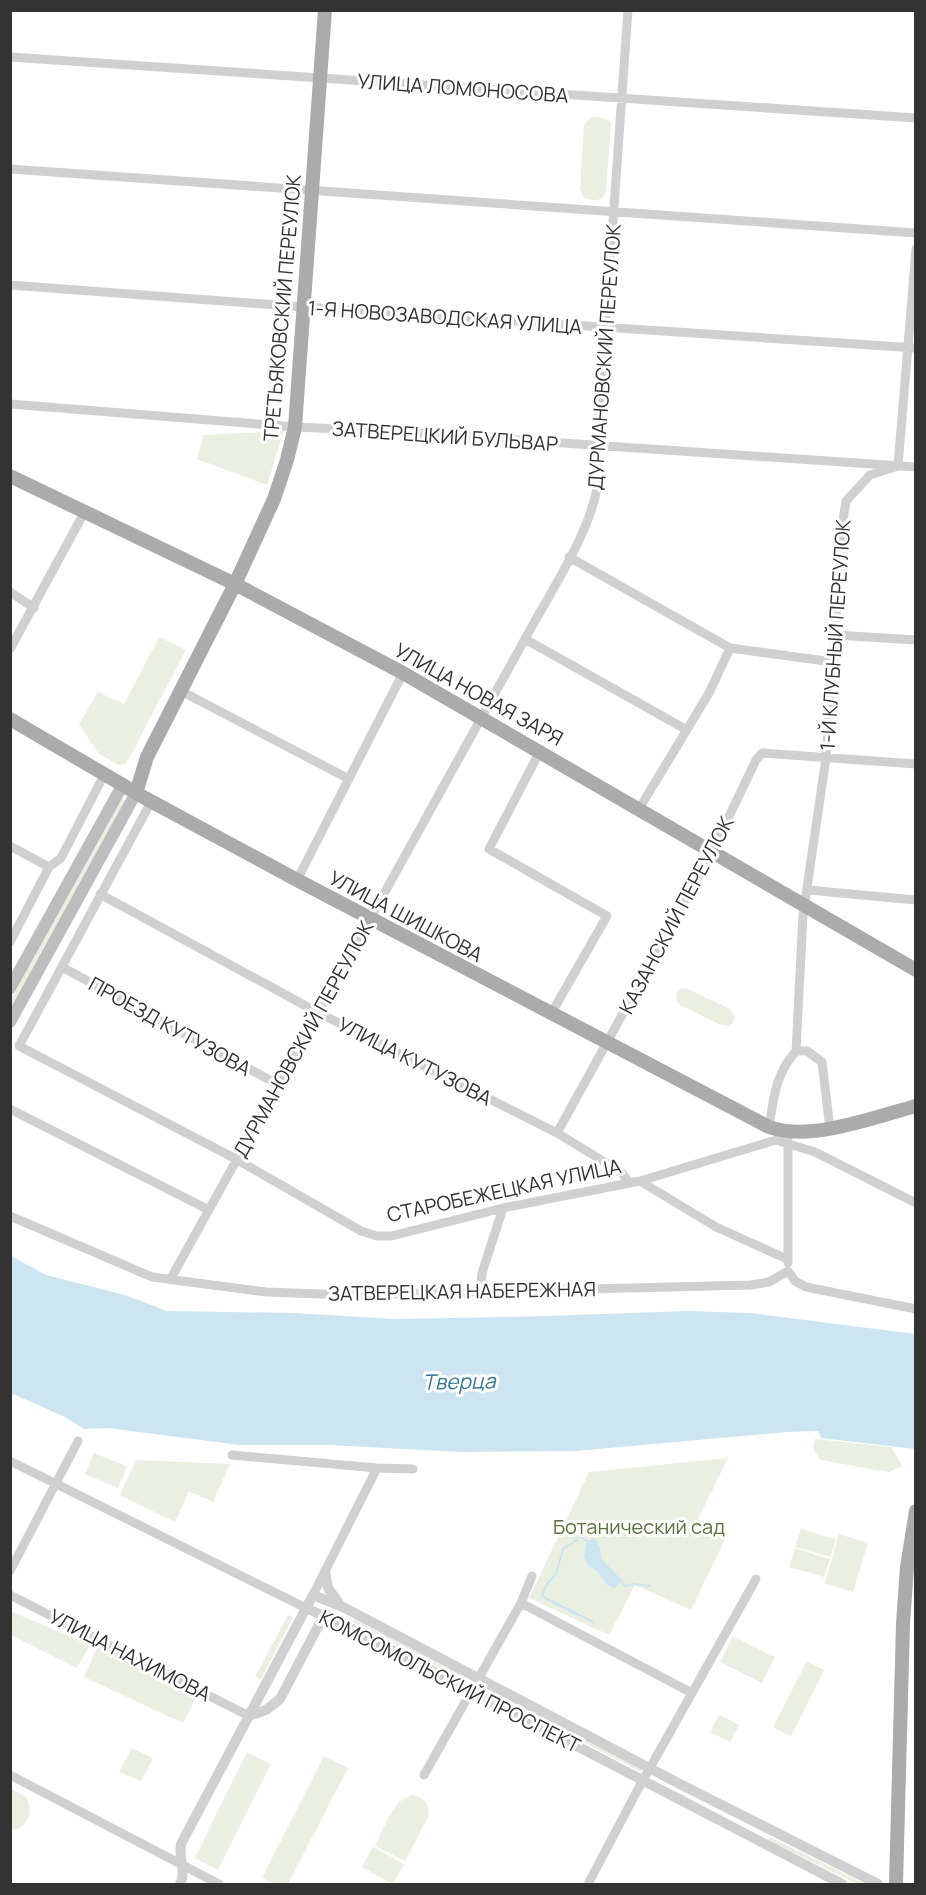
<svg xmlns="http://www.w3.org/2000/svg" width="926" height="1895" font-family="Manrope,sans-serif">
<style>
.green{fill:#eaf0e1}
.water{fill:#cde5f0}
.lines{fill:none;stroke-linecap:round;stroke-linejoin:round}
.stream{stroke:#cde5f0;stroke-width:2}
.minor{stroke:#d0d0d0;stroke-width:9}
.tertiary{stroke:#d0d0d0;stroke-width:10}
.secondary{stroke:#bdbdbd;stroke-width:12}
.primary{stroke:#ababab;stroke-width:14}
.labels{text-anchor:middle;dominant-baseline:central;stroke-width:6;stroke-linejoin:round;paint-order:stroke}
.street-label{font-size:20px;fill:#333;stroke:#fff}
.park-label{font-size:20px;fill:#5a723c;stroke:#fff}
.water-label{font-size:21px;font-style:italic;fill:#387a95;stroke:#fff}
</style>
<rect width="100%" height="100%" fill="#fff"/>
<!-- green -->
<path class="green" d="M597,117L608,120L611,125L606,192C603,202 593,201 584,198L580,189L584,125L590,118Z
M284,431L267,485L197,459L203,435Z
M159,637L186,650L126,764L118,765L98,753L79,724L98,692L124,704Z
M120,798L128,802L11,1009V996Z
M686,988L730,1009L735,1017L733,1023L727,1026L721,1025L680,1005L676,1000V994L680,989Z
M815,1439L891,1447L902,1466L889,1472L820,1460L813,1449Z
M94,1453L127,1466L118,1488L85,1474Z
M728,1458L698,1519L728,1533L691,1610L635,1585L609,1635L529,1598L589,1472Z
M136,1460L230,1464L213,1502L189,1491L175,1522L120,1495Z
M801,1529L836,1539L830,1557L795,1547Z
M839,1534L868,1543L853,1592L825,1583Z
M795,1548L830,1559L824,1577L789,1567Z
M10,1611L90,1645L77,1668L11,1635Z
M288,1615L293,1617L261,1679L255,1677Z
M354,1619L466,1677L464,1681L352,1622Z
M733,1636L775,1657L762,1683L720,1662Z
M98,1646L196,1697L183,1723L84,1677Z
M807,1661L824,1670L791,1736L773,1727Z
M483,1686L642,1769L641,1772L481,1690Z
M719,1715L739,1725L730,1742L710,1732Z
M132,1748L153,1758L141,1781L119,1772Z
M247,1752L271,1764L218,1870L195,1858Z
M324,1756L348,1768L288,1884H274L262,1878Z
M11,1789L26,1797C35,1812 28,1828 11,1831Z
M413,1795C424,1797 429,1804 429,1815L405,1861L375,1846C384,1829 393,1798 413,1795Z
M770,1837L865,1884H857L768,1840Z
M373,1847L404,1864L393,1884L362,1867Z"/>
<!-- water -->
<path class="water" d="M11,1256L46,1275L125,1295L167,1311L295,1313L393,1319L516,1317L688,1311L750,1313L915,1334V1449L821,1438L818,1431L786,1432L576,1451L462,1452L329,1445H240L108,1428L84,1429L65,1417L13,1394L11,1395Z
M591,1539H595L600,1548L601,1558L622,1580L614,1589L606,1584L599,1573L588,1566L584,1557L586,1543Z"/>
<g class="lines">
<!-- stream -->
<path class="stream" d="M588,1542L581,1537L563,1549L556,1574L547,1584L542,1595L547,1599L593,1622
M621,1582L625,1586L633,1584L650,1586"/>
<!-- minor -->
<path class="minor" d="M10,57L916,118
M10,169L916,233
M10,285L304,307L916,348
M10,404L295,427L388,431L916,467
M569,557L730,648L833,662
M10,592L34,608
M835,635L916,640
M525,639L687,730
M10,649L84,513
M181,691L349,779
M540,751L489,849L607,916L551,1014
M151,802L19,1046L236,1159L361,1231L377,1236H391L503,1208L640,1181L776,1140L784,1131
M639,809L709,693L730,648
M10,846L49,867
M297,880L403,673
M808,890L916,900
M100,894L317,1012L557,1133L621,1172L630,1183
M10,942L49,867L61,858L104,775
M62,967L277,1084
M796,1051H807L822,1062L830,1129
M10,1109L209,1210
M769,1127C774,1097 775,1075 796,1051L803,915L826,758L843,520L846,501L870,475L898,466L916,249
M557,1133L712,852L756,760L762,753L916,764
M776,1140L815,1152L916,1203
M640,1181L716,1227L787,1259
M10,1216L152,1277L266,1292L347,1295L751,1285L769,1282L788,1271
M788,1263V1139
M788,1271L795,1281L806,1287L916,1309
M170,1280L525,639C548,596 589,535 597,488C599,474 598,460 597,446L628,10
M480,1293L482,1273L503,1208
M232,1455L377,1468L413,1469
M10,1461L306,1608
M10,1571L78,1441
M10,1595L249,1716
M313,1595L377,1468
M521,1603L692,1693
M10,1775L219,1884
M424,1775L521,1603L532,1576
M588,1884L637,1791L756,1579"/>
<!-- tertiary -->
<path class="tertiary" d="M325,1571L328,1588L340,1605
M306,1608L348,1627L842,1884
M249,1716L266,1710L280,1699L324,1615
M180,1884C187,1871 178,1859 181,1844L313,1595L343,1607L674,1781L878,1884"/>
<!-- secondary -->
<path class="secondary" d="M10,988L122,786
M10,1022L136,793"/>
<!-- primary -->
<path class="primary" d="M10,476L235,584L403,673L916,970
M10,719L145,798L297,880L769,1127C811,1142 874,1117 916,1106
M136,793L147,757L235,584L274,499L287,460L295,427L325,10
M896,1884L903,1624L907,1567L916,1511"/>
</g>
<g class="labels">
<!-- street labels -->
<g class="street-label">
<text transform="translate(463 88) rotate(4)">УЛИЦА ЛОМОНОСОВА</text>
<text transform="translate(282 308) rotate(-85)">ТРЕТЬЯКОВСКИЙ ПЕРЕУЛОК</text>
<text transform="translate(445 317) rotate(4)">1-Я НОВОЗАВОДСКАЯ УЛИЦА</text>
<text transform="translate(604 357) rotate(-86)">ДУРМАНОВСКИЙ ПЕРЕУЛОК</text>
<text transform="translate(445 436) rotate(4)">ЗАТВЕРЕЦКИЙ БУЛЬВАР</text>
<text transform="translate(835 635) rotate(-86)">1-Й КЛУБНЫЙ ПЕРЕУЛОК</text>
<text transform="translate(479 694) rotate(29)">УЛИЦА НОВАЯ ЗАРЯ</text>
<text transform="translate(676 915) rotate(-62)">КАЗАНСКИЙ ПЕРЕУЛОК</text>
<text transform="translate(406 916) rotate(28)">УЛИЦА ШИШКОВА</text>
<text transform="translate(170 1026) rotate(29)">ПРОЕЗД КУТУЗОВА</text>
<text transform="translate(303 1039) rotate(-61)">ДУРМАНОВСКИЙ ПЕРЕУЛОК</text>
<text transform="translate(415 1061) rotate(27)">УЛИЦА КУТУЗОВА</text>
<text transform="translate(504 1190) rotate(-12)">СТАРОБЕЖЕЦКАЯ УЛИЦА</text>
<text transform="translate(462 1291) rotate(-1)">ЗАТВЕРЕЦКАЯ НАБЕРЕЖНАЯ</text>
<text transform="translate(130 1655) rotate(27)">УЛИЦА НАХИМОВА</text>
<text transform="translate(450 1681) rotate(27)">КОМСОМОЛЬСКИЙ ПРОСПЕКТ</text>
</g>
<!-- park labels -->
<g class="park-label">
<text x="639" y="1526">Ботанический сад</text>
</g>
<!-- water labels -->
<g class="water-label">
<text transform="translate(459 1381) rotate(-1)">Тверца</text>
</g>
</g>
<!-- border -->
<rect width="926" height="1895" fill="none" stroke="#333333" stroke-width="24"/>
</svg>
